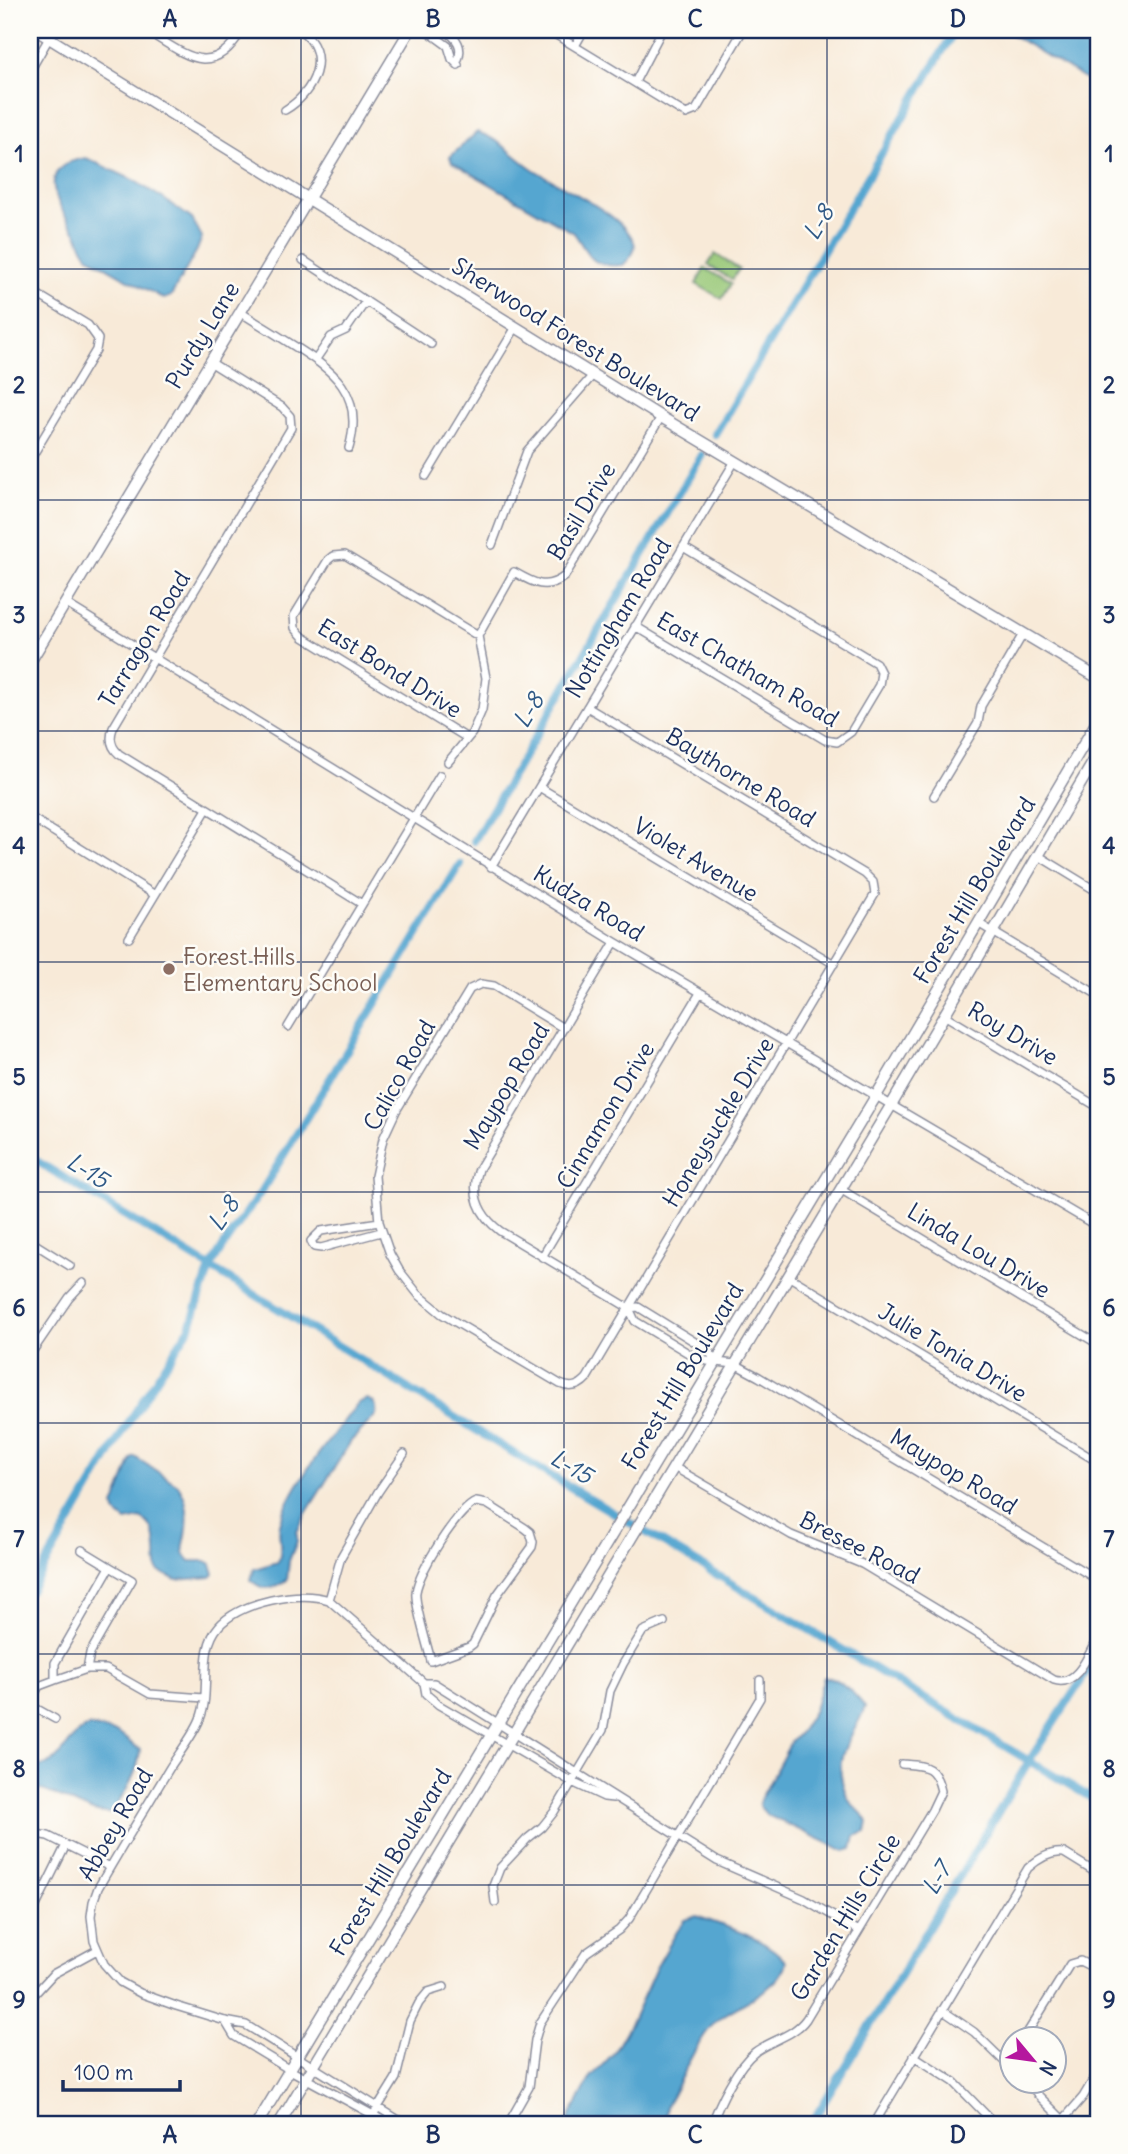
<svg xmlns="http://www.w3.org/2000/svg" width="1128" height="2154" font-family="Delius,sans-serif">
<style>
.green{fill:#97c776;stroke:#597b6a;stroke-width:2}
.water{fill:#55a6d0;stroke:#386a97;stroke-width:2}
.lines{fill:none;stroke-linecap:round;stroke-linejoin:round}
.canal{stroke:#55a6d0;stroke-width:8}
.street-casing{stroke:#8a8c9b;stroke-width:10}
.secondary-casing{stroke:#8a8c9b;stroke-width:13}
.street{stroke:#fff;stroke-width:7}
.secondary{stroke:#fff;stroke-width:10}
.grid{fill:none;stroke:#1b2f5e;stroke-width:2;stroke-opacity:0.55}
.education-dot{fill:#8d6e63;stroke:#fdfcf7;stroke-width:2.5}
.labels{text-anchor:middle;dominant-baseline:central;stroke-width:5;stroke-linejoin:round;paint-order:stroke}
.street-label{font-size:23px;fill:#1b2f5e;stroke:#fdfcf7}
.education-label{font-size:23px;fill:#785e54;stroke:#fdfcf7;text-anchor:start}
.water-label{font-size:24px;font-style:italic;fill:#2f5986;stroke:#fdfcf7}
.neatline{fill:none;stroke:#1b2f5e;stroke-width:2.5}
.grid-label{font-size:23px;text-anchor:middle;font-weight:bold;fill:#1b2f5e}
</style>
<rect width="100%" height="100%" fill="#fdfcf7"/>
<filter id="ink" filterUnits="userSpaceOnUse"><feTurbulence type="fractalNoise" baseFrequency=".0143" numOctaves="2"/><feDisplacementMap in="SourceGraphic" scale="14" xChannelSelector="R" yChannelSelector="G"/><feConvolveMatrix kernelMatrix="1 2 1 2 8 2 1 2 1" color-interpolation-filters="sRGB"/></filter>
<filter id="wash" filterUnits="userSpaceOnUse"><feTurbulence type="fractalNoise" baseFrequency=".00686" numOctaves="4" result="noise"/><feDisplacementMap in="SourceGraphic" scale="28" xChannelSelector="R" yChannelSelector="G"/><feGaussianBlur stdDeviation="1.57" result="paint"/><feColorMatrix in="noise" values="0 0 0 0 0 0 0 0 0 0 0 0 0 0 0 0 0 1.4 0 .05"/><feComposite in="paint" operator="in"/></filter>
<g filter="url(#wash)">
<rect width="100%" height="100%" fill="#f8ead8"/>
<!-- green -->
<path class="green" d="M715,254L739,269L732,280L708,265Z
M705,268L731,284L722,299L696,284Z"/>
<!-- water -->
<path class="water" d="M1004,30H1042L1047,33C1064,28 1084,27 1098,36V87Z
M477,132C500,139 511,154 530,167C556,185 617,211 632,238C639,248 631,258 623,265C589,268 590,255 574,233L452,162L450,157Z
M86,158L133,180L164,199L192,219L202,237L197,250L171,296L164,299C144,287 104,269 88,255C82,249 80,238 75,231C56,202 34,166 86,158Z
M367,1399C376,1402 377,1406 376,1415L351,1441L305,1515L297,1532V1541L289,1561L287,1580C274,1589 263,1592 251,1580L254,1569L278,1562C284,1549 277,1537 280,1524C292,1482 332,1437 358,1403Z
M135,1457L178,1485C188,1499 189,1519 186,1535C184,1547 180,1551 190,1561H206L211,1564L214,1574L211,1577L176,1580L158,1571C153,1553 162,1530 141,1518L126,1521L115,1512L114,1506L132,1459Z
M824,1677C839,1677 856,1695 865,1707C852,1742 829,1754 847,1796C851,1806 863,1812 868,1822L866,1832L855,1836L852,1849L845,1851L767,1815L759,1806L760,1800L791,1742L801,1731L814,1710Z
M89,1726L118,1733L140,1750C138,1774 125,1794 110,1813C82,1814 58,1791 30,1787V1765C52,1772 62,1751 75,1736C78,1732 84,1729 89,1726Z
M697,1916C727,1928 766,1937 786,1962C781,1989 740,2003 720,2018C700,2033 683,2075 671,2097L666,2106L665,2124H566L591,2077L613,2054L634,2017L656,1968L678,1930L685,1920Z"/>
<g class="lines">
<!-- canal -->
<path class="canal" d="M715,434L955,30
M474,841L702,455
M30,1157L528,1462L1098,1802
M30,1591L125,1428L190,1327L210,1268L227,1240L263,1189L460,864
M811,2124L1029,1761L1098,1655"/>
</g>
</g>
<g filter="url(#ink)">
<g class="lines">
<defs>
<path id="street" d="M145,30C185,54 212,81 242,30
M426,30L448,46L452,59L458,65
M445,30C457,38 464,47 457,62
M548,30L686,114L696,110L743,30
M575,46L584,30
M30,71L49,38
M635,82L662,30
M285,110C314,93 333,54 300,30
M303,260L431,344
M30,290L88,325L98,339L96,350L30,460
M240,312C257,323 274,333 291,344C333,370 365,393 349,448
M316,359L331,337L346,330L366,301
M210,362L282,407L290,416L291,428L113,728C109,739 111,747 119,754L362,904
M426,476L516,327
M492,545L527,451L593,375
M65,603L615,942L1098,1227
M635,626L825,740L837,742L851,732L879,685L881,673L876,663L683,547
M467,738L303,637L295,628L294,616L328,560L333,556L345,555L478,636
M448,762L472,733L482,710L486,678L478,636L514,572C533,583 546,591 565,576L661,417
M539,787L834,964
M934,796L978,723L981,706L1023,634
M30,817L155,895
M1039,856L1098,892
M491,867L735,461
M978,923L1098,995
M129,938L207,809
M615,942L479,1169C470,1194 479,1215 500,1231L629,1308L635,1321L693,1356L707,1361L735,1364L759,1377L1098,1580
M944,1015L1098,1107
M288,1027L440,775
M563,1028L494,986L481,984L470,989L396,1111L383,1139L375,1176L379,1222L390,1254L399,1270L418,1294L442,1314L560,1384C571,1389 579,1387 587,1378L875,894L873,882L865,874L587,707
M840,1189L1098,1344
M379,1222L321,1231L311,1241L314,1247L321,1248L381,1232
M30,1241L70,1266
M542,1257L700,993
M788,1276L1098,1462
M629,1308L638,1307L708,1350L715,1360
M30,1355L69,1298L83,1283
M674,1467L791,1535L862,1564L1054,1680C1077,1688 1089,1653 1098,1637
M476,1502L487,1504L525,1528L530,1532L533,1542L532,1547L497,1595L473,1644L469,1647L431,1661C428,1647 414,1604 416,1592C419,1571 457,1510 476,1502Z
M82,1550L110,1567
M329,1600L341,1557L378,1492L404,1454
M87,1669L90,1653L132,1580L110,1567L55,1663V1680L87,1669H106L150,1694L204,1698
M424,1683L426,1694L439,1705L572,1782L604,1797L613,1798
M30,1702L39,1686L55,1680
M30,1705L55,1719
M30,1833L48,1836L110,1867
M495,1902L493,1886L500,1868L527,1839L542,1827L554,1812L603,1730L610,1691L623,1664L643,1631L664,1622
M30,1918L66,1845
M30,1999L53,1974L97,1950
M942,2010L974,2032L1012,2069
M225,2021L234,2036L290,2070L390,2124
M1024,2038L1070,1964L1080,1961L1098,1970
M914,2056L954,2082L995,2124
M1004,2061L1012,2053
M1023,2080L1067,2124
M375,2112L396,2078L410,2021L419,2003L428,1992L444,1987
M1063,2120L1083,2097L1098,2072
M405,2124L246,2025L225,2021L176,2006L140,1993L120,1982L104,1964L94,1941L91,1916L93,1902L98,1888C121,1848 145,1809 169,1769C179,1753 193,1736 200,1719C212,1690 197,1651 219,1626C241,1602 298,1590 329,1600L424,1683H434L717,1861L804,1899L859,1931
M508,2124L529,2087L535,2040L540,2023L586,1953L619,1930L629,1919L760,1698V1680
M712,2124C719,2103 737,2066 755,2052C771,2040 794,2036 806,2019L932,1810L941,1791C935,1765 926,1766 902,1764
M874,2124L1028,1868C1038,1859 1050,1851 1064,1853L1098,1874"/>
<path id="secondary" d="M36,30L661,417L1098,678
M30,662L410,30
M257,2124L876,1096L1098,720
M279,2124L892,1104L1098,754"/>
</defs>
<!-- street casing -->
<use href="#street" class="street-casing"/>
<!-- secondary casing -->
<use href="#secondary" class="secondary-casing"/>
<!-- street -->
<use href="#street" class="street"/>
<!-- secondary -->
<use href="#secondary" class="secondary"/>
</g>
</g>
<!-- grid -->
<path class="grid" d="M301,30V2124M564,30V2124M827,30V2124M30,269H1098M30,500H1098M30,731H1098M30,962H1098M30,1192H1098M30,1423H1098M30,1654H1098M30,1885H1098"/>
<!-- markers -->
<circle class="education-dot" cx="169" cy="969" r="7"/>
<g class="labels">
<!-- street labels -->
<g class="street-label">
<text transform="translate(202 335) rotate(-59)">Purdy Lane</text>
<text transform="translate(576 339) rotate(32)">Sherwood Forest Boulevard</text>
<text transform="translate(581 511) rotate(-59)">Basil Drive</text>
<text transform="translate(618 618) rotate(-59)">Nottingham Road</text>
<text transform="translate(144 639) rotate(-59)">Tarragon Road</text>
<text transform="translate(390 668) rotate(32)">East Bond Drive</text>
<text transform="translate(748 669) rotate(30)">East Chatham Road</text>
<text transform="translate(741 777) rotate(31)">Baythorne Road</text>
<text transform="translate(696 859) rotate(31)">Violet Avenue</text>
<text transform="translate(974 890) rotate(-59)">Forest Hill Boulevard</text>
<text transform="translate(589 903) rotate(31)">Kudza Road</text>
<text transform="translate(1013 1033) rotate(31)">Roy Drive</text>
<text transform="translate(399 1075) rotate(-61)">Calico Road</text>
<text transform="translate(506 1086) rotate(-59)">Maypop Road</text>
<text transform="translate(605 1115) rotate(-59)">Cinnamon Drive</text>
<text transform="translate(718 1122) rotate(-59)">Honeysuckle Drive</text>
<text transform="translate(979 1250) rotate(31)">Linda Lou Drive</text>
<text transform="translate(953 1352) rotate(31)">Julie Tonia Drive</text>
<text transform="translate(682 1376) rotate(-59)">Forest Hill Boulevard</text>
<text transform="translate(954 1471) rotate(31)">Maypop Road</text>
<text transform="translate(860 1547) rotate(27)">Bresee Road</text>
<text transform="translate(115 1824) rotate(-60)">Abbey Road</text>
<text transform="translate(390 1862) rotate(-59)">Forest Hill Boulevard</text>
<text transform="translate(845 1917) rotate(-59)">Garden Hills Circle</text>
</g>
<!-- education labels -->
<g class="education-label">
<text x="183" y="956">Forest Hills<tspan x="183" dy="26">Elementary School</tspan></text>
</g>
<!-- water labels -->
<g class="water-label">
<text transform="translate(818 222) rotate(-59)">L-8</text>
<text transform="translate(528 710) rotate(-59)">L-8</text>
<text transform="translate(88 1170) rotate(32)">L-15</text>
<text transform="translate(223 1213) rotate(-55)">L-8</text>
<text transform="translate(572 1466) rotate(31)">L-15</text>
<text transform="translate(936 1878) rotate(-59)">L-7</text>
</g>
</g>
<!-- margin -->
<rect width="1128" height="2154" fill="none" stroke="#fdfcf7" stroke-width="77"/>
<!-- north arrow -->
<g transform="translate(1033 2060) rotate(119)"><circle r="33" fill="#fdfcf7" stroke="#a3aaba" stroke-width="2"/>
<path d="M0-5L12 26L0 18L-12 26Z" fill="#b5179e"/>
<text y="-10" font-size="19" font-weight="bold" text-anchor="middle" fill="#1b2f5e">N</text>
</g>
<!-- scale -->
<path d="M63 2080v10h117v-10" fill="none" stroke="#1b2f5e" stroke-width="3.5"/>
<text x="74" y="2080" font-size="21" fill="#1b2f5e" stroke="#fdfcf7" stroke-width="5" paint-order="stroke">100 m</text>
<rect x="38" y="38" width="1052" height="2078" class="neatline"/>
<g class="grid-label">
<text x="170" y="27">A</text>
<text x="433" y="27">B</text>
<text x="695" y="27">C</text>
<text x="958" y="27">D</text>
<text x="19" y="162">1</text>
<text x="1109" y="162">1</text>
<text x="19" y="393">2</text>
<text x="1109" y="393">2</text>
<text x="19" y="623">3</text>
<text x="1109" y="623">3</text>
<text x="19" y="854">4</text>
<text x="1109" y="854">4</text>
<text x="19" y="1085">5</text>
<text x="1109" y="1085">5</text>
<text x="19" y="1316">6</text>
<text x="1109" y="1316">6</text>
<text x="19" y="1547">7</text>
<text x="1109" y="1547">7</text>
<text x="19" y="1777">8</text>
<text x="1109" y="1777">8</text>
<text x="19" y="2008">9</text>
<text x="1109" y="2008">9</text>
<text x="170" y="2143">A</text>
<text x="433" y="2143">B</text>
<text x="695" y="2143">C</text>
<text x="958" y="2143">D</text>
</g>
</svg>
